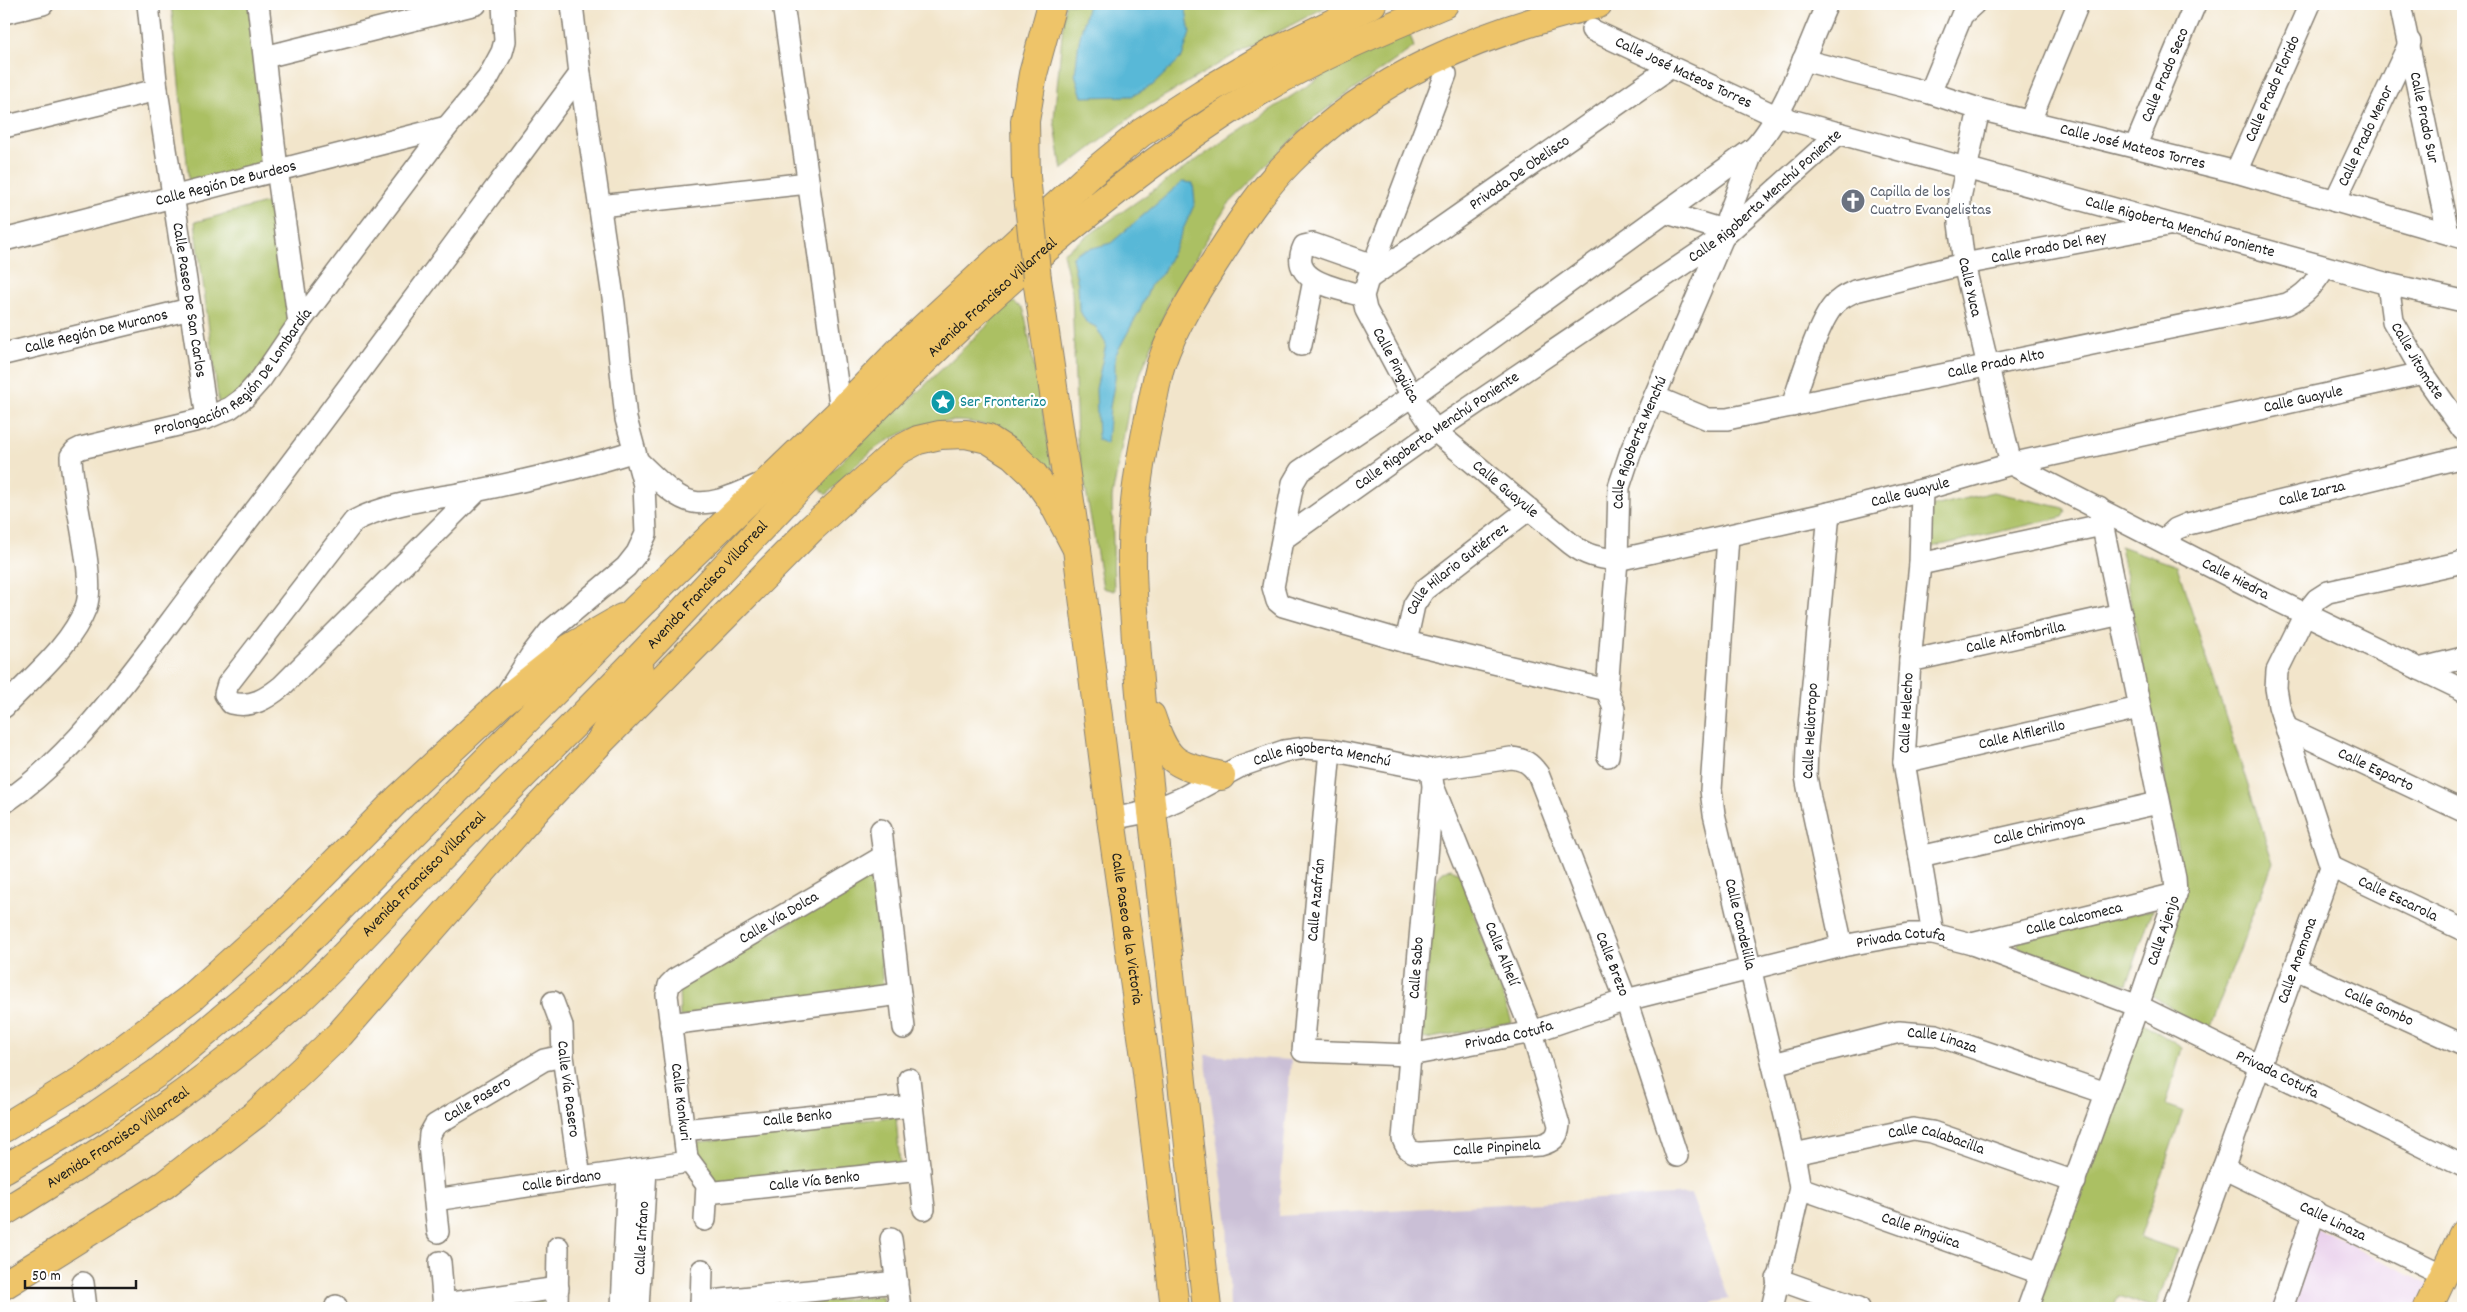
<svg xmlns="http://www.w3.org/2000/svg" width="2467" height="1312" font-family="Dekko,sans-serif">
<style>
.built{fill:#ead1ec}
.industrial{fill:#cabfd6}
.green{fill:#abc064;stroke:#646e40}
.water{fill:#59b8d7;stroke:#3a6a7a}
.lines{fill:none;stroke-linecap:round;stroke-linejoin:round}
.minor-casing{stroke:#878074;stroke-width:24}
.major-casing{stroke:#878074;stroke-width:30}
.highway-casing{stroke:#878074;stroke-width:30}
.minor{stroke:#fff;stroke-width:21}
.major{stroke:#eec469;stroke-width:28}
.highway{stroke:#eec469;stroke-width:28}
.highway-bridge-casing{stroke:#878074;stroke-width:30;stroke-linecap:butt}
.highway-bridge{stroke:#eec469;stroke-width:28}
.labels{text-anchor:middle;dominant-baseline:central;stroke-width:4.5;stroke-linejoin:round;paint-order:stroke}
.street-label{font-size:16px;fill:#1c1c1c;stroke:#fff}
.worship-label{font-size:16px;fill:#5b616d;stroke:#fff;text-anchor:start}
.culture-label{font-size:16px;fill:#0d838f;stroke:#fff;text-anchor:start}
</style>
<rect width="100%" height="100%" fill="#fff"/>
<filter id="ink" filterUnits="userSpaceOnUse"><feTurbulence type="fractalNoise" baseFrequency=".02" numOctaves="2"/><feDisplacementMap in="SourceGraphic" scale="10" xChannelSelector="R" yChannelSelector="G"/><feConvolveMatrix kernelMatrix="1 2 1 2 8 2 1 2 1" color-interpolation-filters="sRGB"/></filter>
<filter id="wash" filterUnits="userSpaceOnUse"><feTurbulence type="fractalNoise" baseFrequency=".0096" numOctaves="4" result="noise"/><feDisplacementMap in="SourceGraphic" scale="20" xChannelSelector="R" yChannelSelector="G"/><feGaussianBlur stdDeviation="1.12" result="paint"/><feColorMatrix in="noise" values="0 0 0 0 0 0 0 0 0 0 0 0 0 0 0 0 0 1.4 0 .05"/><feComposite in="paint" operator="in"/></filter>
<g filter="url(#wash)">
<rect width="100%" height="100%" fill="#f2e5cb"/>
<!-- built -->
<path class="built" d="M2301,1220L2429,1284L2417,1308H2271Z"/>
<!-- industrial -->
<path class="industrial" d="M1205,1055L1291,1060L1278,1216L1691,1194L1729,1299L1711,1303L1713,1308H1230L1227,1217Z"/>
<!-- green -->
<path class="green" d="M171,4H249L271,179L191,202Z
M1065,4H1331L1231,57L1139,111L1062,170L1054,119Z
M1409,32L1414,47L1311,120L1227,206L1171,298L1131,397L1112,497L1114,591L1103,588L1077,440L1072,292L1063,253L1231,136L1328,72Z
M273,201L292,337L220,413L195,222Z
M1014,302L1024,310L1054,475C1040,462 1025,445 1008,435C965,411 919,420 879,446C860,459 843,479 826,495L818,486L877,424L901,408L986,327L1000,306Z
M1993,492L2064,508L2066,512L2063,517L1928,548L1930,507Z
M2120,546L2177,566L2273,863L2208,1032L2148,993L2184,882Z
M1451,869L1460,873L1512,1022L1427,1039L1421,1038L1436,881L1443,871Z
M874,872L883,989L680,1017L679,989Z
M2152,910L2127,985L2023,950L2018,946V941Z
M2140,1021L2182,1048L2166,1105L2183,1111L2140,1237L2177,1250L2156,1308L2118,1296L2114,1308H2039Z
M896,1116L900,1166L712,1185L692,1143Z
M882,1296L883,1308H752Z
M542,1298V1308H472Z"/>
<!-- water -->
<path class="water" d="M1088,4H1185L1190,33L1182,57L1153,85L1132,96L1082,97L1075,74L1079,41Z
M1182,182L1193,183L1195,203L1177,243L1162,274L1151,284L1141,308L1115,356V379L1110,407L1107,444L1098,440L1096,389L1106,344L1096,327L1086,322L1079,309L1078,284L1072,258L1078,252L1111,243Z"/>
</g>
<g filter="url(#ink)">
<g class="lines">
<defs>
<g id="minor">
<path id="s1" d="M148,4L157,90L207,418"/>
<path d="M258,4L277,169L299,323"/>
<path d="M783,4L841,411"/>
<path id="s2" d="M2400,4L2448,233"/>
<path d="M4,13L43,4"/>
<path id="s3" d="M1592,30L1776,116L2388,284L2463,301"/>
<path d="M265,57L476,4"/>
<path id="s4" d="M1803,60L1930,93L1979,109L2236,172L2463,238"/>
<path id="s5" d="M1446,74L1368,279L1363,296L1366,310L1412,396L1435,431L1571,544C1586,556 1599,558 1617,560L1829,513L1922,490L2011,464L2423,373"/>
<path d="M1930,93L1962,15L1974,4"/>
<path id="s6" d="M1979,109L1960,198L1959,223L1964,264L2011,464L2272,598L2463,690"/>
<path d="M2030,121L2078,4"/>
<path d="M4,127L157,90"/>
<path id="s7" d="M2135,147L2195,4"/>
<path id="s8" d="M2236,172L2310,4"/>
<path id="s9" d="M2335,201L2410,42"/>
<path d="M600,206L808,183"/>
<path d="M1667,213L1723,230"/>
<path id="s10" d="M4,240L447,127"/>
<path id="s11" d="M1368,279L1671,67"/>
<path id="s12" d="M2388,284L2393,321L2423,373L2463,430"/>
<path d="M1363,296C1338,288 1287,282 1304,246L1313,244L1373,265"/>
<path d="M1301,345L1314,280"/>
<path id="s13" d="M4,354L190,309"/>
<path id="s14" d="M1655,397L1708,419H1727L2287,304C2306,295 2314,284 2325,267"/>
<path id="s15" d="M1792,406C1801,380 1817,325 1833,306C1839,298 1847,295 1855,291L1964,264L2168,225"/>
<path d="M639,462C688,510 695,513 758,485"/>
<path d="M478,490L282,686C266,699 252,708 231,703L225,694L228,684L354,521C390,502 435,499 475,491C528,480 583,468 634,451"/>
<path d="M1922,490L1920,564L1910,661L1904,762L1933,934"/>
<path d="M1829,513L1807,747L1806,776L1810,798L1842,946"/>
<path id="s16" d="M1728,536L1711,790L1714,814L1794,1154L1800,1188L1772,1308"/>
<path id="s17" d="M1283,539L1435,431L1723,237L1839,133"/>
<path id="s18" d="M2163,541L2176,529L2188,524L2463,457"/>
<path d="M1920,564L2102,525"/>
<path id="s19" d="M1406,642L1414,605L1424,590L1529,509"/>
<path id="s20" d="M1910,661L2121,614"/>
<path d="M2419,669L2463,658"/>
<path d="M1607,690L1406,642L1283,606L1277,601L1273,587L1293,483L1300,471L1412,396L1754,148C1785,115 1808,46 1827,4"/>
<path d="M507,693L532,654L550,631L626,567L637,553L646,534L644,485L626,419L614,304L580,74L572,4"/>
<path id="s21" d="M4,707C32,677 71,646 86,607C97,578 71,493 71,456L75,451L81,448L207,418L230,408L245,397L261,379L299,323L447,127L488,78L502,52L505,41L503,4"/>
<path id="s22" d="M2287,728L2463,811"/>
<path id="s23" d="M1330,750L1303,1051L1410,1055L1532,1032L1626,1000L1842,946L1909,934H1933L1972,944L2138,1006L2463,1166"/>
<path id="s24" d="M1608,756L1614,709L1607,690L1617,560L1619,487L1631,451L1723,237V230L1754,148"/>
<path id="s25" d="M1904,762L2139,708"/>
<path id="s26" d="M1431,770L1433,786L1403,1139C1407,1150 1411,1153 1422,1153L1540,1145C1552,1142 1558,1138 1559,1125L1532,1032L1433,786"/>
<path d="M4,803C82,751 147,651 205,576C333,411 455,242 580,74"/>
<path id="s27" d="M1111,819L1152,811L1182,798L1241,766L1284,751L1306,748L1330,750L1431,770L1511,758C1524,759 1530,763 1538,774L1626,1000L1677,1156"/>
<path d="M881,830L904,1028"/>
<path id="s28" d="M1920,857L2158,803"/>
<path id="s29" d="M2331,867L2463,930"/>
<path id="s30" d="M1972,944L2176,894"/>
<path id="s31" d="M2296,969L2463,1045"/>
<path id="s32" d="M553,1002L562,1026L563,1056L580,1178"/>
<path d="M670,1024L900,994"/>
<path id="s33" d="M1773,1064L1899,1032L1936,1035L2106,1093"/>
<path d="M909,1079L924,1209"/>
<path id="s34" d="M683,1130L912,1106"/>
<path id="s35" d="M1794,1154L1913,1129L1932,1132L2075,1182"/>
<path id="s36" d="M2223,1168L2443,1275"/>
<path id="s37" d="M1800,1188L2040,1273"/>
<path id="s38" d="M707,1193L920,1170"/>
<path id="s39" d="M435,1200L688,1162"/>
<path id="s40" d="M705,1220L707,1185L687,1158L667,995L669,985L675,979L884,856"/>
<path id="s41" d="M438,1232L429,1145L430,1134L435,1125L544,1060L563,1056"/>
<path d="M891,1239L900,1308"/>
<path d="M440,1262L444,1308"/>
<path d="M1777,1279L1859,1308"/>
<path d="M83,1283L86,1308"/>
<path d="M701,1302L897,1282"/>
<path d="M444,1304L558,1288"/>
<path d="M336,1306V1308"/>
<path d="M557,1308L558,1247"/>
<path d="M622,1308L628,1172"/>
<path id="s42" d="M638,1308L646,1169"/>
<path d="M701,1308L702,1270"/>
<path id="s43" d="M2028,1308L2138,1006L2176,894L2175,878L2099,508"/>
<path id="s44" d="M2173,1308L2331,867L2279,706L2276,688L2277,671L2305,614L2317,599L2328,592L2463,562"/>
<path d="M2282,1308L2315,1211"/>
</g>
<g id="major">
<path d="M1152,811L1207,1308"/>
<path d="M4,1128L84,1079L191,998L283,915L398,799L501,703L570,648L622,618"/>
<path id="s45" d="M4,1285L164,1185L256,1114L340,1034L537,809L600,742L812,528L897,451L918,440L940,435L966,434L988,439L1013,455L1033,474L1052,501L1077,549L1111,819L1146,1064L1175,1308"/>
<path d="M2428,1308L2463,1234"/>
</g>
<g id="highway">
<path d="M1026,177L1025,121L1033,74L1052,4"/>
<path d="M1037,279L1077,549"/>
<path d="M1151,716C1167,764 1174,764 1221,776"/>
<path d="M600,742L639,670"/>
<path d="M1152,811C1145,748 1138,686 1135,623C1132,587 1130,549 1134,513C1137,477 1144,440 1152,404C1155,391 1157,377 1161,364C1174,325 1196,291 1218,257C1239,224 1262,189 1290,161C1375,74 1483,32 1598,4"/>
<path d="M4,1169L92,1118L160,1071L274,975L636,609L841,411L905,345L1091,174L1141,133L1203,93L1275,51L1372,4"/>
<path id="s46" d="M4,1212C104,1151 202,1086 290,1008C335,968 375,922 418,880C498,799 581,720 659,637C839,445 1023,239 1247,99C1309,60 1377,32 1444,4"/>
</g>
</defs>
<!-- minor casing -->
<use href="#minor" class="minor-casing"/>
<!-- major casing -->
<use href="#major" class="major-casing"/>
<!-- highway casing -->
<use href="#highway" class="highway-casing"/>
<!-- minor -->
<use href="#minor" class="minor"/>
<!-- major -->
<use href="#major" class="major"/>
<!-- highway -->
<use href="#highway" class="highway"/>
<defs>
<path id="highway-bridge" d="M1026,177L1037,279"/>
</defs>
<!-- highway-bridge casing -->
<use href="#highway-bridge" class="highway-bridge-casing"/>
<!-- highway-bridge -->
<use href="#highway-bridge" class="highway-bridge"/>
</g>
</g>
<!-- icons -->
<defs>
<symbol id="church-disc" viewBox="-11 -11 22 22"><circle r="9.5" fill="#6b7280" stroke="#fff"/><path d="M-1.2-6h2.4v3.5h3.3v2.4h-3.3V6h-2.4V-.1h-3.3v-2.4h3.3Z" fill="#fff"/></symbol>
<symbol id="sight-disc" viewBox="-11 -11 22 22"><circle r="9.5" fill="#0f9aa8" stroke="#fff"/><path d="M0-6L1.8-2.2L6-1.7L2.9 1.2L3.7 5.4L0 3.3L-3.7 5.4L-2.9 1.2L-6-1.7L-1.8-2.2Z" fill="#fff"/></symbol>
</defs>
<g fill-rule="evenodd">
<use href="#church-disc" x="1839" y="187" width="28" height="28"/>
<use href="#sight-disc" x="929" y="388" width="28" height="28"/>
</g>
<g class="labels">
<!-- street labels -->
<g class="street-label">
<text stroke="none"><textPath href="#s3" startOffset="101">Calle José Mateos Torres</textPath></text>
<text stroke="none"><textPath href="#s7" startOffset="78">Calle Prado Seco</textPath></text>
<text stroke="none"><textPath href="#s8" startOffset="91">Calle Prado Florido</textPath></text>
<text stroke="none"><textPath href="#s2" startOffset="116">Calle Prado Sur</textPath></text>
<text stroke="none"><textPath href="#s9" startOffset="72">Calle Prado Menor</textPath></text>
<text stroke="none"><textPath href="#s4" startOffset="341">Calle José Mateos Torres</textPath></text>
<text stroke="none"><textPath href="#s11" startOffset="185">Privada De Obelisco</textPath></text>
<text stroke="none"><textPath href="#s10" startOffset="229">Calle Región De Burdeos</textPath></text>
<text stroke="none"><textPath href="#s17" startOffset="592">Calle Rigoberta Menchú Poniente</textPath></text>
<text stroke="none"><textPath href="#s3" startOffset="622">Calle Rigoberta Menchú Poniente</textPath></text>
<text stroke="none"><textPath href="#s15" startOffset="334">Calle Prado Del Rey</textPath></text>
<text stroke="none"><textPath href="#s6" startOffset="181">Calle Yuca</textPath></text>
<text stroke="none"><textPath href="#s46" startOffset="1351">Avenida Francisco Villarreal</textPath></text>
<text stroke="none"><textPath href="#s1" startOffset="299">Calle Paseo De San Carlos</textPath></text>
<text stroke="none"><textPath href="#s13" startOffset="95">Calle Región De Muranos</textPath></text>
<text stroke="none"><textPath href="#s12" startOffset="84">Calle Jitomate</textPath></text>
<text stroke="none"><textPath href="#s14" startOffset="351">Calle Prado Alto</textPath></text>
<text stroke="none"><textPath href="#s5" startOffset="314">Calle Pingüica</textPath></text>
<text stroke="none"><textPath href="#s21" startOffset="474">Prolongación Región De Lombardía</textPath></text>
<text stroke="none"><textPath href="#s5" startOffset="1322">Calle Guayule</textPath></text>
<text stroke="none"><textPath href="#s17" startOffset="188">Calle Rigoberta Menchú Poniente</textPath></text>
<text stroke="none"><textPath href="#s24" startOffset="319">Calle Rigoberta Menchú</textPath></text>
<text stroke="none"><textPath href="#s5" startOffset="482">Calle Guayule</textPath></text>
<text stroke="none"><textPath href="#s5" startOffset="918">Calle Guayule</textPath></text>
<text stroke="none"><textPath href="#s18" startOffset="158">Calle Zarza</textPath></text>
<text stroke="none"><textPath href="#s19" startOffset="94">Calle Hilario Gutiérrez</textPath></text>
<text stroke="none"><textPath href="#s6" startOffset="615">Calle Hiedra</textPath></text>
<text stroke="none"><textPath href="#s46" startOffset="946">Avenida Francisco Villarreal</textPath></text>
<text stroke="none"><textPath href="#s20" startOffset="108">Calle Alfombrilla</textPath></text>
<text transform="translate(1907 713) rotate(-87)">Calle Helecho</text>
<text transform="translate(1811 731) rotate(-87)">Calle Heliotropo</text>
<text stroke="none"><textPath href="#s25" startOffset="121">Calle Alfilerillo</textPath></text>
<text stroke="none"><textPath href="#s27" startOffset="225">Calle Rigoberta Menchú</textPath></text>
<text stroke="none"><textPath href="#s22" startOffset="98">Calle Esparto</textPath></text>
<text stroke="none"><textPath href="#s28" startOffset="122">Calle Chirimoya</textPath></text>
<text stroke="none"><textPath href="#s46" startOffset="541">Avenida Francisco Villarreal</textPath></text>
<text stroke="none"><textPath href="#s29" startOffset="74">Calle Escarola</textPath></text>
<text transform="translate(1317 900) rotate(-85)">Calle Azafrán</text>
<text stroke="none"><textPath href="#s40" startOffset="372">Calle Vía Dolca</textPath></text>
<text stroke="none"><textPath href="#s30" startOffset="105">Calle Calcomeca</textPath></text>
<text stroke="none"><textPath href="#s16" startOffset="392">Calle Candelilla</textPath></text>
<text stroke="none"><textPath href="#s45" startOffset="1850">Calle Paseo de la Victoria</textPath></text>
<text stroke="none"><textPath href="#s43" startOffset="401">Calle Ajenjo</textPath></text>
<text stroke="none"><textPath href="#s23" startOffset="915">Privada Cotufa</textPath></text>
<text transform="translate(1501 954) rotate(68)">Calle Alhelí</text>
<text stroke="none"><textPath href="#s44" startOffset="369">Calle Anemona</textPath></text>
<text stroke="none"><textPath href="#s27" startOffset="654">Calle Brezo</textPath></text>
<text transform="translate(1417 968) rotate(-86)">Calle Sabo</text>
<text stroke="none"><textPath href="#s31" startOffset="91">Calle Gombo</textPath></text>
<text stroke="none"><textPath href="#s23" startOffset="510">Privada Cotufa</textPath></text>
<text stroke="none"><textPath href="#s33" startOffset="174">Calle Linaza</textPath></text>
<text stroke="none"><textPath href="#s23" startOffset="1320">Privada Cotufa</textPath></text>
<text stroke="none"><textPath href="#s32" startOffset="89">Calle Vía Pasero</textPath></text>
<text stroke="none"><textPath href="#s41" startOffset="158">Calle Pasero</textPath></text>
<text transform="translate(680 1102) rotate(83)">Calle Konkuri</text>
<text stroke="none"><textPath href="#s34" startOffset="115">Calle Benko</textPath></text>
<text stroke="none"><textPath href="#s46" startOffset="136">Avenida Francisco Villarreal</textPath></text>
<text stroke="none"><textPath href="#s35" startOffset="146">Calle Calabacilla</textPath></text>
<text stroke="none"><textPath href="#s26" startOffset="471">Calle Pinpinela</textPath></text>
<text stroke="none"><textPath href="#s39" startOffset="128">Calle Birdano</textPath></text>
<text stroke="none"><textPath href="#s38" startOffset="108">Calle Vía Benko</textPath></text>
<text stroke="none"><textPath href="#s36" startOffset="122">Calle Linaza</textPath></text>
<text stroke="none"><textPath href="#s37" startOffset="128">Calle Pingüica</textPath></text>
<text stroke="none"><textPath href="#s42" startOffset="70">Calle Infano</textPath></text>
</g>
<!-- worship labels -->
<g class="worship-label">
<text x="1870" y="192">Capilla de los<tspan x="1870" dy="18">Cuatro Evangelistas</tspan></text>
</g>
<!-- culture labels -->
<g class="culture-label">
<text x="960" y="402">Ser Fronterizo</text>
</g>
</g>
<!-- margin -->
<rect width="2467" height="1312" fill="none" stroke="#fff" stroke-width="20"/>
<!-- scale -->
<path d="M25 1280v8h111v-8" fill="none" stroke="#1c1c1c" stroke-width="2.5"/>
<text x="32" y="1280" font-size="15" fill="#1c1c1c" stroke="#ffffff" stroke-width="4" paint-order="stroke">50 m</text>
</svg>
